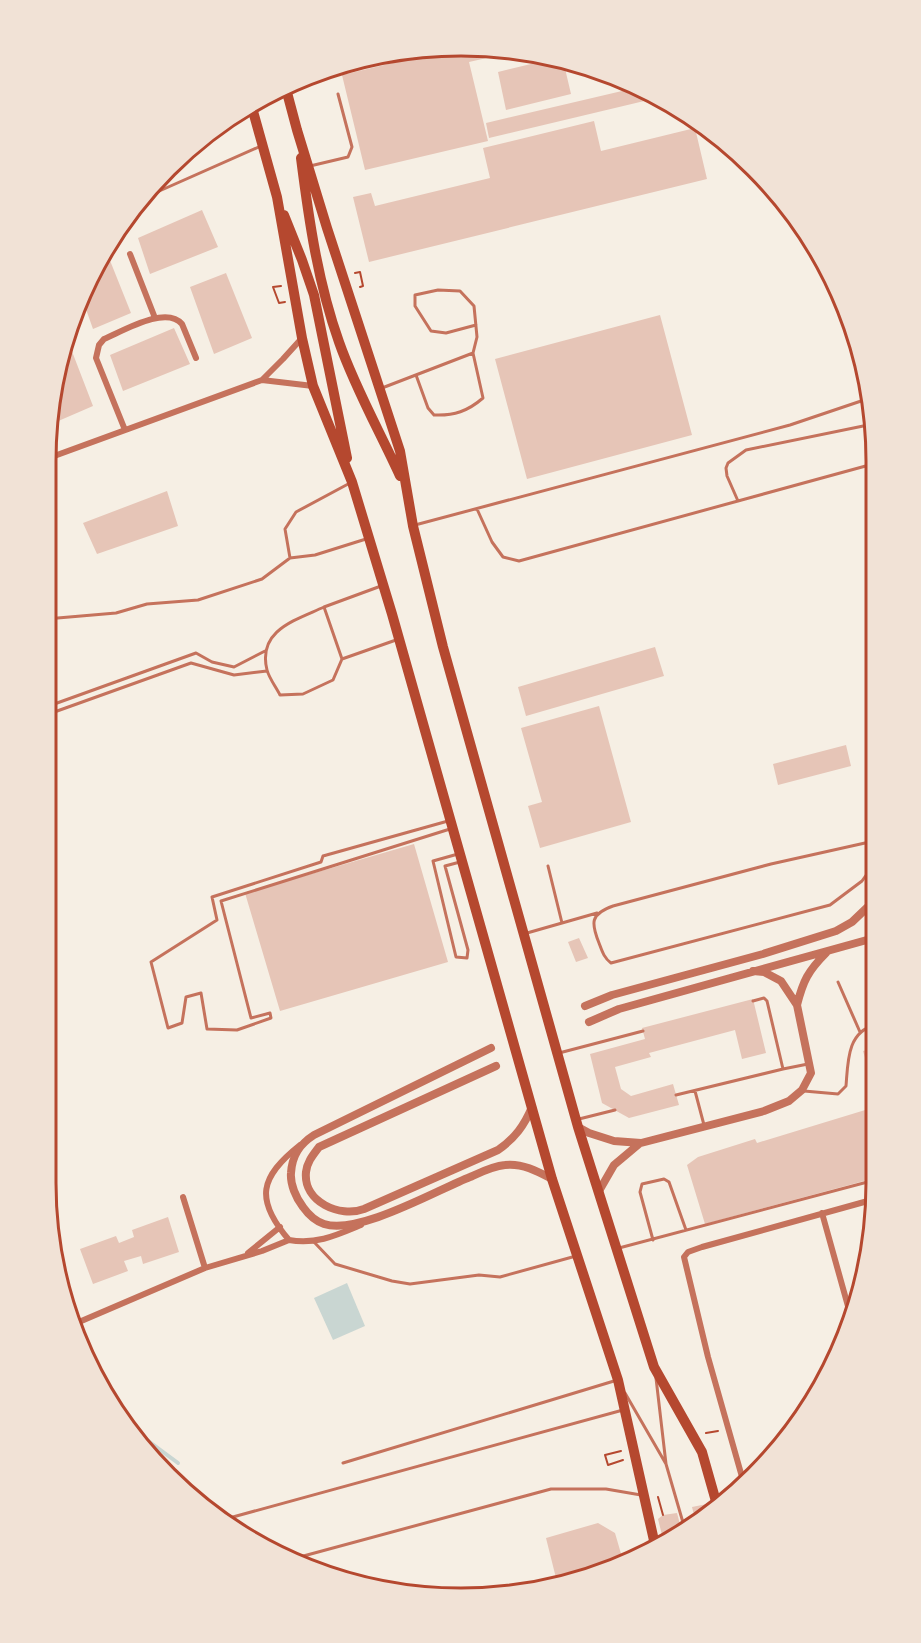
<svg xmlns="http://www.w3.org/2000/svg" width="921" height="1643" font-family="'Public Sans',sans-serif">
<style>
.water{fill:#c9d6d2}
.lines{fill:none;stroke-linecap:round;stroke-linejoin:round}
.stream{stroke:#c9d6d2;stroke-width:4}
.building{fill:#e6c5b7}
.path{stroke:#b5482f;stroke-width:2}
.service{stroke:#c5725c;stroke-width:3}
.minor{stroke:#c5725c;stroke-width:6}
.tertiary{stroke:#c5725c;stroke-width:8}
.trunk{stroke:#b5482f;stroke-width:10}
.rim{fill:none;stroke:#b5482f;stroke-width:3}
</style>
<rect width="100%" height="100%" fill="#f6efe4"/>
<!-- water -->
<path class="water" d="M347,1283L365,1326L333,1340L314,1298Z"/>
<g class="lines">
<!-- stream -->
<path class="stream" d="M111,1399L132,1429L178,1463"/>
</g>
<!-- building -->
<path class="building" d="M460,47L498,48L500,55L469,62L488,141L365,170L342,75Z
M556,58L563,60L571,94L506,110L498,72Z
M639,87L661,97L489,138L486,123Z
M594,121L601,151L695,128L707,179L369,262L353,197L371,193L375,206L490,178L483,148Z
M202,210L218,247L150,274L138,238Z
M105,248L131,313L93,329L82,298L100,253Z
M226,273L252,338L214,354L190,287Z
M660,315L692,435L527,479L495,359Z
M174,328L190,364L123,391L110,355Z
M68,341L93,406L56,422L50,407L59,353L63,343Z
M167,491L178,526L97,554L83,523Z
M655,647L664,676L526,716L518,687Z
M599,706L631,822L540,848L528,806L542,802L521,728Z
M846,745L851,766L778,785L773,764Z
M414,844L448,962L280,1011L245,893Z
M579,938L588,958L576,962L568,942Z
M753,999L766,1053L742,1059L735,1030L649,1053L651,1057L615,1067L621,1089L631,1096L673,1084L679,1105L629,1118L602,1103L590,1054L645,1039L642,1028Z
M875,1033V1086L874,1087L863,1051L870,1049L866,1036Z
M875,1107V1178L705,1224L687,1165L698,1157L755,1139L757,1143Z
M168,1217L179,1252L143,1264L141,1256L124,1261L128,1271L93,1284L80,1249L116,1236L119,1243L134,1237L132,1230Z
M712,1503L714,1508L695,1519L692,1507Z
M677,1513L681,1528L663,1539L658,1519L663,1515Z
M598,1523L615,1533L624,1564L525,1588V1586L556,1578L546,1538Z"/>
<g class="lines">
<!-- path -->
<path class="path" d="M355,273L360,272L363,286L360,287
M281,286L273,287L279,303L285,302
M706,1433L718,1431
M621,1451L605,1455L608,1465L623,1460
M658,1497L663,1515"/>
<!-- service -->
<path class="service" d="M310,166L348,157L352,147L338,94
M139,200L261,146
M416,375L428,408L434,415C454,416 468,411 483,398L473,353L477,337L474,306L460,291L438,290L415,295V306L431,331L446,333L476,325
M382,388L473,353
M738,501L727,476L726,468L728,463L746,450L873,424
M477,509L492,542L503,557L519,561L873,464
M415,525L790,425L870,398
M290,558L315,555L366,539
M381,586L324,607L342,659L396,640
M324,607C296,620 257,630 267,670C269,678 276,687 280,695L303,694L333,680L342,659
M46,619L116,613L147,604L198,600L262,579L290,558L285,529L296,512L350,483
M46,707L196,653L212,662L234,667L265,651
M46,715L191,663L234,675L267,671
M448,821L323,856L321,862L212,897L217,920L151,962L168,1028L182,1023L186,997L201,993L207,1029L237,1030L271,1018L270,1013L251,1018L221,901L450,829
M874,843H865L771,864L613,906C590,914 591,923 599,943C602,951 604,958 611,963L830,905L862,881L874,864
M458,854L433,861L456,957L467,958L468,950L445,866L460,862
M548,866L562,923
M527,933L597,913
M838,982L860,1032
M559,1053L643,1031
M783,1069L808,1064
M695,1091L704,1125
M804,1091L838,1094L846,1086C848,1062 847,1032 875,1025
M676,1095L783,1069L767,1001L764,998L753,1001
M579,1119L615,1110
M653,1240L640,1192L642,1184L664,1179L669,1182L686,1230
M314,1242L335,1264L392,1281L410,1284L479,1275L500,1277L576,1256
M619,1248L875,1180
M656,1378L666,1464L684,1526
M625,1393L666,1464
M343,1463L614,1381
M222,1520L623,1410
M296,1558L551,1489H606L641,1495"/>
<!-- minor -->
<path class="minor" d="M130,254L155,318
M262,380L313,386
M125,430L96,358L99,345L104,339C123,331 166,305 182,324L196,358
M46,459L262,380L283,359L302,338
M300,1145C260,1177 254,1199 289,1240C316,1245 337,1235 361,1225
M183,1197L205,1268
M822,1213L851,1317
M248,1253L280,1227
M72,1325L205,1268L262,1251L289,1240
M744,1484L708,1357L684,1257L688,1252L702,1247L875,1199"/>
<!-- tertiary -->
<path class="tertiary" d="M797,1005C803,981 808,971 826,953
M585,1006L612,995L763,954L836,931L852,922L874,901
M589,1022L619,1009L874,938
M491,1048L314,1135C300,1144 292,1155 291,1173C290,1184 296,1198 303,1207C308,1214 315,1221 324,1224C359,1235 435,1191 470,1177C481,1172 493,1166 505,1165C522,1163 537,1171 552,1179
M496,1066L319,1147C313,1155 307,1162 306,1172C303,1202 340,1218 364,1209L498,1150C515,1138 524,1126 532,1107
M578,1127L589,1133L614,1141L641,1143L764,1111L789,1101L802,1090L811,1073L797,1005L781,981L764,972L753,971
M599,1191L614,1165L639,1144"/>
<!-- trunk -->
<path class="trunk" d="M285,85L297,130L327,228L400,451L413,526L443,647L578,1127L654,1367L702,1452L717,1505
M251,104L277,197L302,338L313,386L352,482L392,614L552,1179L618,1380L655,1545
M301,158C309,221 318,283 339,342C355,388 380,432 400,476
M284,215L302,260L314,295L347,458"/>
</g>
<!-- crop -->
<path d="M0 0H921V1643H0ZM461 56H461A405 405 0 0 1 866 461V1183A405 405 0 0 1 461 1588H461A405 405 0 0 1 56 1183V461A405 405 0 0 1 461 56Z" fill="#f1e2d6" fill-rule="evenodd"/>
<path class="rim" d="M461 56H461A405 405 0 0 1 866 461V1183A405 405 0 0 1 461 1588H461A405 405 0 0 1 56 1183V461A405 405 0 0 1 461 56Z"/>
</svg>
